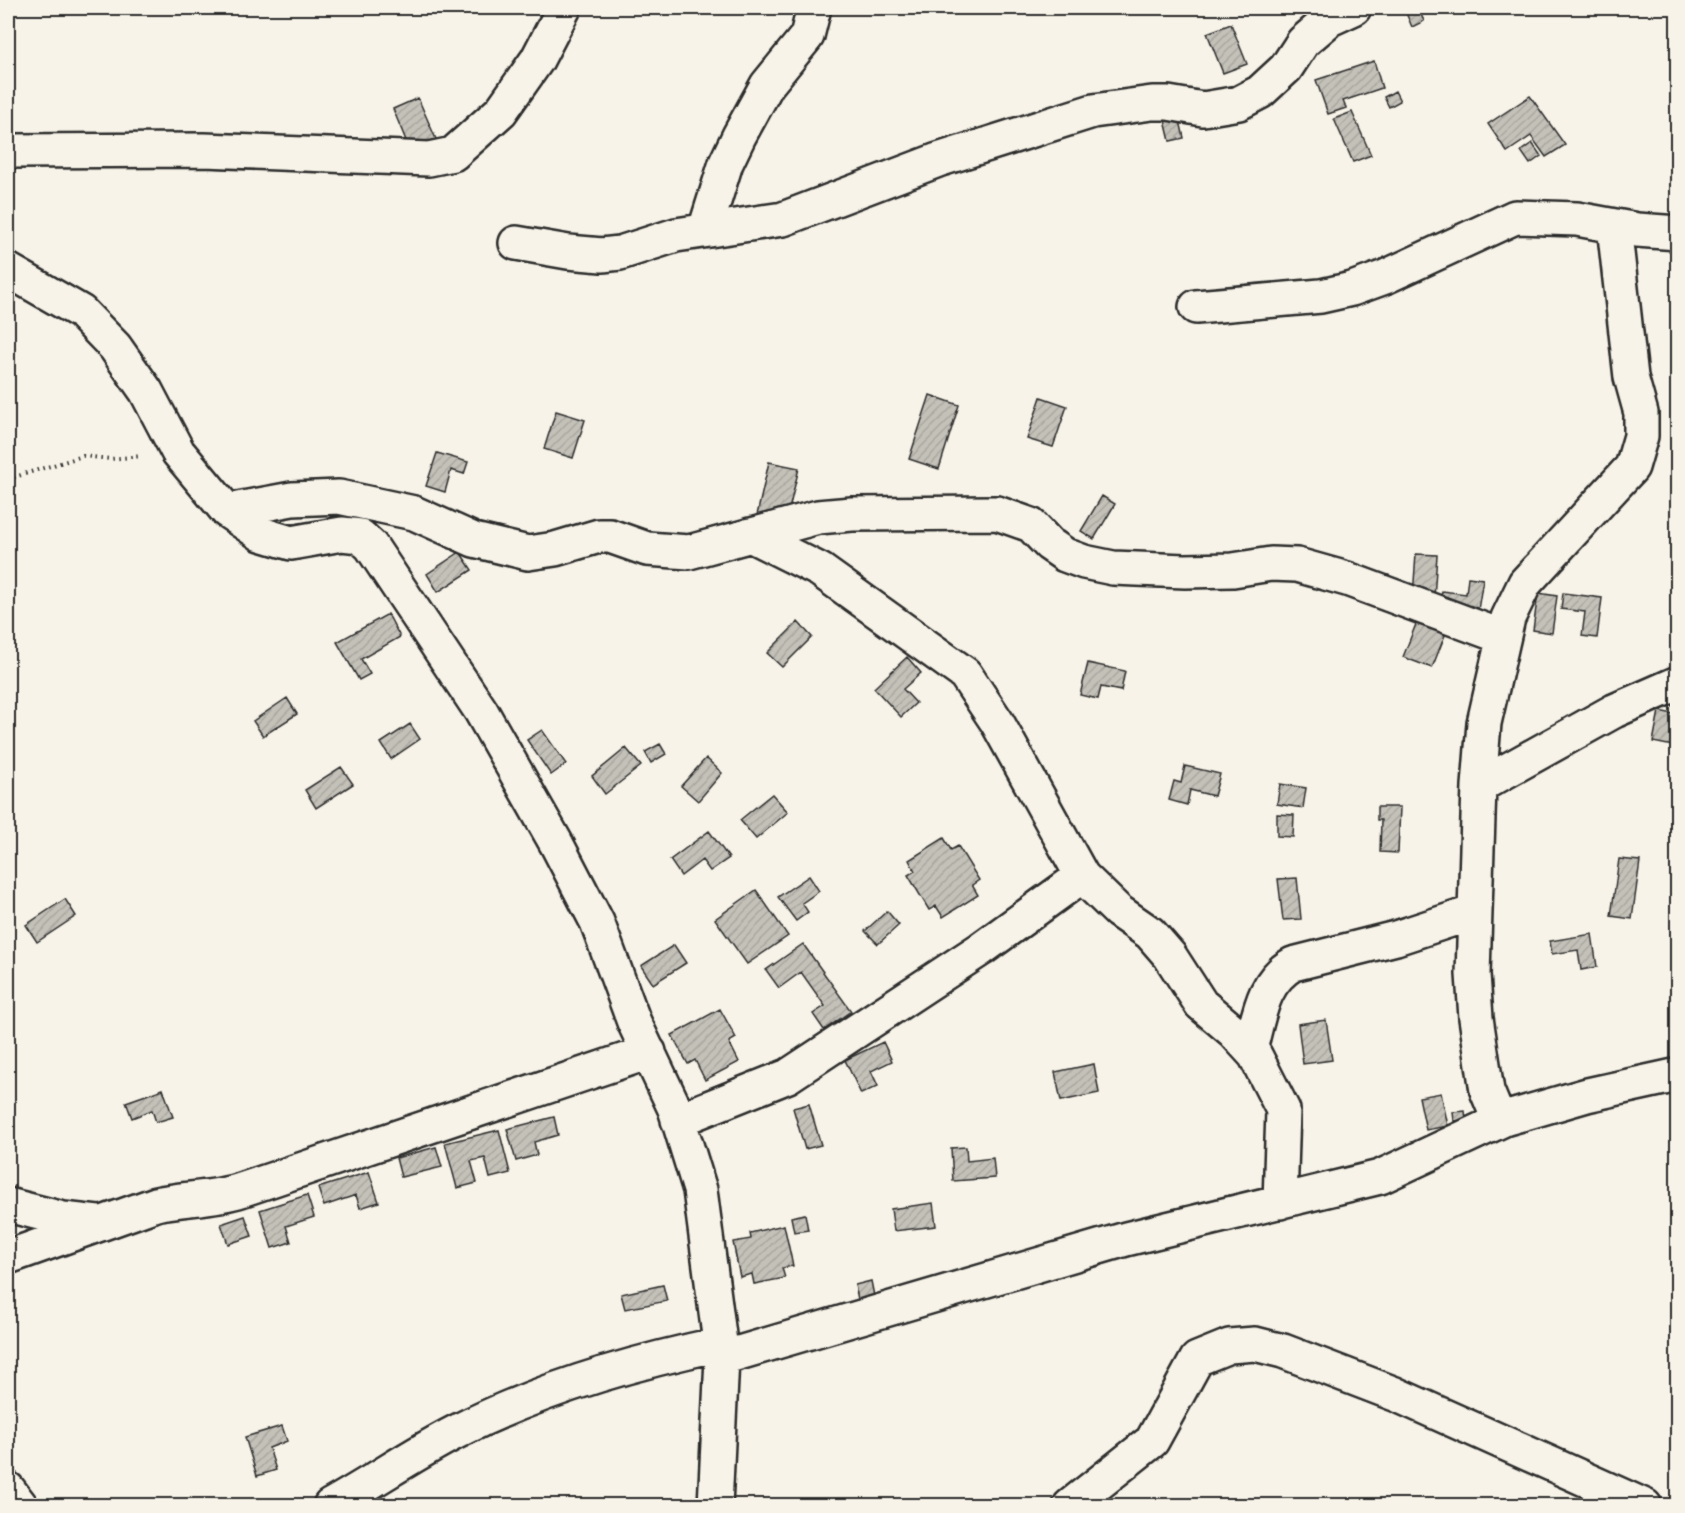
<svg xmlns="http://www.w3.org/2000/svg" width="1685" height="1513" font-family="Itim,sans-serif">
<style>
.building{fill:url(#building-hatch);stroke:#2b2b2b;stroke-width:1.5}
.lines{fill:none;stroke-linecap:round;stroke-linejoin:round}
.street-casing{stroke:#2b2b2b;stroke-width:38}
.path{stroke:#2b2b2b;stroke-width:4;stroke-dasharray:1.5 4.5;stroke-linecap:butt}
.street{stroke:#f7f3e8;stroke-width:33}
</style>
<defs>
<pattern id="building-hatch" width="6" height="6" patternUnits="userSpaceOnUse" patternTransform="scale(1.5)"><rect width="6" height="6" fill="#c4c1b9"/><path d="M-1 1l2-2M0 6l6-6M5 7l2-2" fill="none" stroke="#a9a69f"/></pattern>
</defs>
<rect width="100%" height="100%" fill="#f7f3e8"/>
<filter id="ink" filterUnits="userSpaceOnUse"><feTurbulence type="fractalNoise" baseFrequency=".0167" numOctaves="2"/><feDisplacementMap in="SourceGraphic" scale="12" xChannelSelector="R" yChannelSelector="G"/><feConvolveMatrix kernelMatrix="1 2 1 2 8 2 1 2 1" color-interpolation-filters="sRGB"/></filter>
<g filter="url(#ink)">
<!-- building -->
<path class="building" d="M1418,8L1424,21L1412,27L1406,13Z
M1231,24L1247,64L1223,73L1207,33Z
M1374,61L1382,88L1343,101L1346,108L1328,114L1316,80Z
M1395,91L1400,101L1389,107L1384,97Z
M1530,96L1565,145L1546,157L1531,136L1507,152L1488,124Z
M418,98L436,139L410,150L393,109Z
M1177,108L1184,138L1170,141L1163,112Z
M1352,112L1371,155L1353,162L1334,119Z
M1532,143L1541,156L1530,164L1521,151Z
M930,395L959,405L939,469L909,459Z
M1041,397L1067,406L1053,447L1027,439Z
M556,411L585,420L573,458L544,449Z
M437,453L468,462L464,474L451,470L445,492L426,486Z
M769,462L799,468L786,522L757,515Z
M1102,496L1115,504L1094,539L1081,531Z
M460,552L472,570L438,592L427,574Z
M1416,554L1437,555L1434,598L1413,596Z
M1468,577L1483,579L1478,610L1440,604L1442,591L1466,594Z
M1538,593L1557,596L1552,633L1533,630Z
M1563,593L1602,598L1597,638L1582,636L1585,612L1561,609Z
M388,614L400,637L361,659L370,674L359,680L337,642Z
M1420,614L1449,625L1432,668L1403,657Z
M798,622L812,637L782,667L767,653Z
M907,657L921,673L903,689L916,703L901,717L874,688Z
M1088,663L1125,671L1121,691L1101,687L1098,699L1080,695Z
M287,698L297,714L263,736L253,721Z
M1659,711L1678,715V747L1653,742Z
M410,724L420,739L391,759L381,743Z
M542,730L566,764L551,775L527,740Z
M660,744L666,754L651,763L645,752Z
M626,748L641,766L605,794L592,776Z
M706,758L722,773L698,801L681,786Z
M1185,766L1220,774L1214,796L1190,790L1187,805L1169,800L1174,781L1181,783Z
M341,767L353,784L316,808L305,790Z
M1280,784L1306,788L1303,808L1277,804Z
M772,794L788,812L756,839L740,820Z
M1377,807H1400L1398,853L1380,852L1381,820H1377Z
M1277,814L1294,815L1293,837L1277,836Z
M709,831L729,858L710,871L702,860L681,876L670,860Z
M944,838L951,850L958,846L979,880L972,885L978,895L943,917L936,906L929,910L908,875L915,871L909,860Z
M1619,859L1640,861L1632,919L1611,916Z
M809,876L819,891L802,903L808,912L796,921L778,897Z
M1297,878L1301,919L1283,920L1278,879Z
M756,890L788,936L747,964L715,919Z
M65,899L76,916L37,942L26,925Z
M887,911L899,925L878,944L865,931Z
M1592,934L1597,967L1581,970L1578,950L1552,954L1550,941Z
M803,944L851,1011L824,1030L813,1014L825,1006L801,972L779,988L766,970Z
M674,945L686,963L653,984L641,966Z
M720,1009L736,1038L729,1042L739,1062L705,1080L695,1060L688,1064L672,1035Z
M1326,1020L1332,1060L1303,1064L1298,1024Z
M883,1042L892,1061L871,1071L878,1086L861,1094L845,1060Z
M1094,1064L1099,1093L1061,1101L1055,1072Z
M163,1089L173,1117L156,1122L152,1110L132,1118L126,1102Z
M1441,1093L1448,1126L1426,1130L1419,1097Z
M809,1104L821,1145L805,1149L793,1108Z
M1465,1111L1466,1120L1454,1121L1453,1112Z
M554,1117L558,1135L534,1142L537,1155L516,1161L507,1129Z
M499,1130L510,1173L490,1178L485,1158L471,1161L477,1183L457,1188L445,1143Z
M436,1147L442,1167L401,1177L396,1158Z
M966,1147L967,1161L993,1158L995,1178L953,1181L951,1148Z
M369,1172L379,1202L360,1208L356,1195L324,1206L318,1188Z
M307,1195L314,1217L286,1226L291,1242L272,1248L260,1210Z
M933,1203L936,1226L894,1231L891,1209Z
M805,1214L808,1230L794,1232L791,1217Z
M245,1216L252,1236L228,1244L221,1224Z
M784,1225L793,1266L782,1268L785,1278L754,1284L752,1274L740,1277L733,1242L751,1239L750,1233Z
M871,1281L876,1306L860,1309L855,1285Z
M663,1285L667,1301L625,1309L621,1294Z
M282,1426L287,1441L269,1448L276,1470L257,1476L245,1437Z"/>
<g class="lines">
<defs>
<path id="street" d="M8,151L204,150L429,159L453,154L501,111L537,60L564,8
M705,230L726,163L739,136L767,85L807,36L814,8
M516,243L568,252L602,255L620,253L676,235L783,219L938,160L1093,111L1152,103H1168L1203,109L1239,103L1260,92L1286,68L1303,42L1330,19L1354,8
M8,270L81,312L115,347L146,391L178,452L227,511L261,534L291,543L342,534L360,536L371,546L481,711L556,843L597,922L634,1022L675,1109L700,1190L722,1358L715,1506
M1196,307L1321,296L1352,289L1385,277L1515,217L1577,219L1637,230L1678,233
M227,511L292,499L339,497L414,513L474,540L528,553L555,549L599,536H610L647,549L689,552L818,517L852,514L997,513L1031,525L1049,544L1065,555L1084,562L1113,568L1185,571L1233,570L1271,564L1297,565L1347,579L1503,637
M750,535L820,570L965,674L997,722L1082,876L1118,911L1150,933L1170,956L1201,1004L1234,1032L1255,1055L1283,1110L1280,1202
M1479,786L1614,711L1678,683
M1250,1049C1259,1017 1262,981 1293,964L1396,938L1475,912
M1504,1119L1494,1108L1487,1091L1476,1018L1473,974L1479,786L1484,723L1508,618L1525,583L1632,467L1641,436V413L1631,377L1614,226
M678,1120L788,1076L981,949L1082,876
M8,1205L63,1219L98,1223
M8,1257L156,1204C184,1198 213,1199 241,1190L649,1052
M722,1358L1126,1239L1380,1177L1504,1119L1587,1095L1678,1075
M8,1489L21,1506
M330,1506C373,1482 413,1454 456,1432C540,1389 630,1363 720,1344
M1070,1506L1152,1441L1197,1359L1229,1346L1255,1344L1283,1351L1395,1394L1645,1506"/>
</defs>
<!-- street casing -->
<use href="#street" class="street-casing"/>
<!-- path -->
<path class="path" d="M8,479L83,456L110,459L142,456"/>
<!-- street -->
<use href="#street" class="street"/>
</g>
</g>
<!-- margin -->
<rect width="1685" height="1513" fill="none" stroke="#f7f3e8" stroke-width="30"/>
<rect x="15" y="15" width="1655" height="1483" fill="none" stroke="#2b2b2b" stroke-width="2" filter="url(#ink)"/>
</svg>
